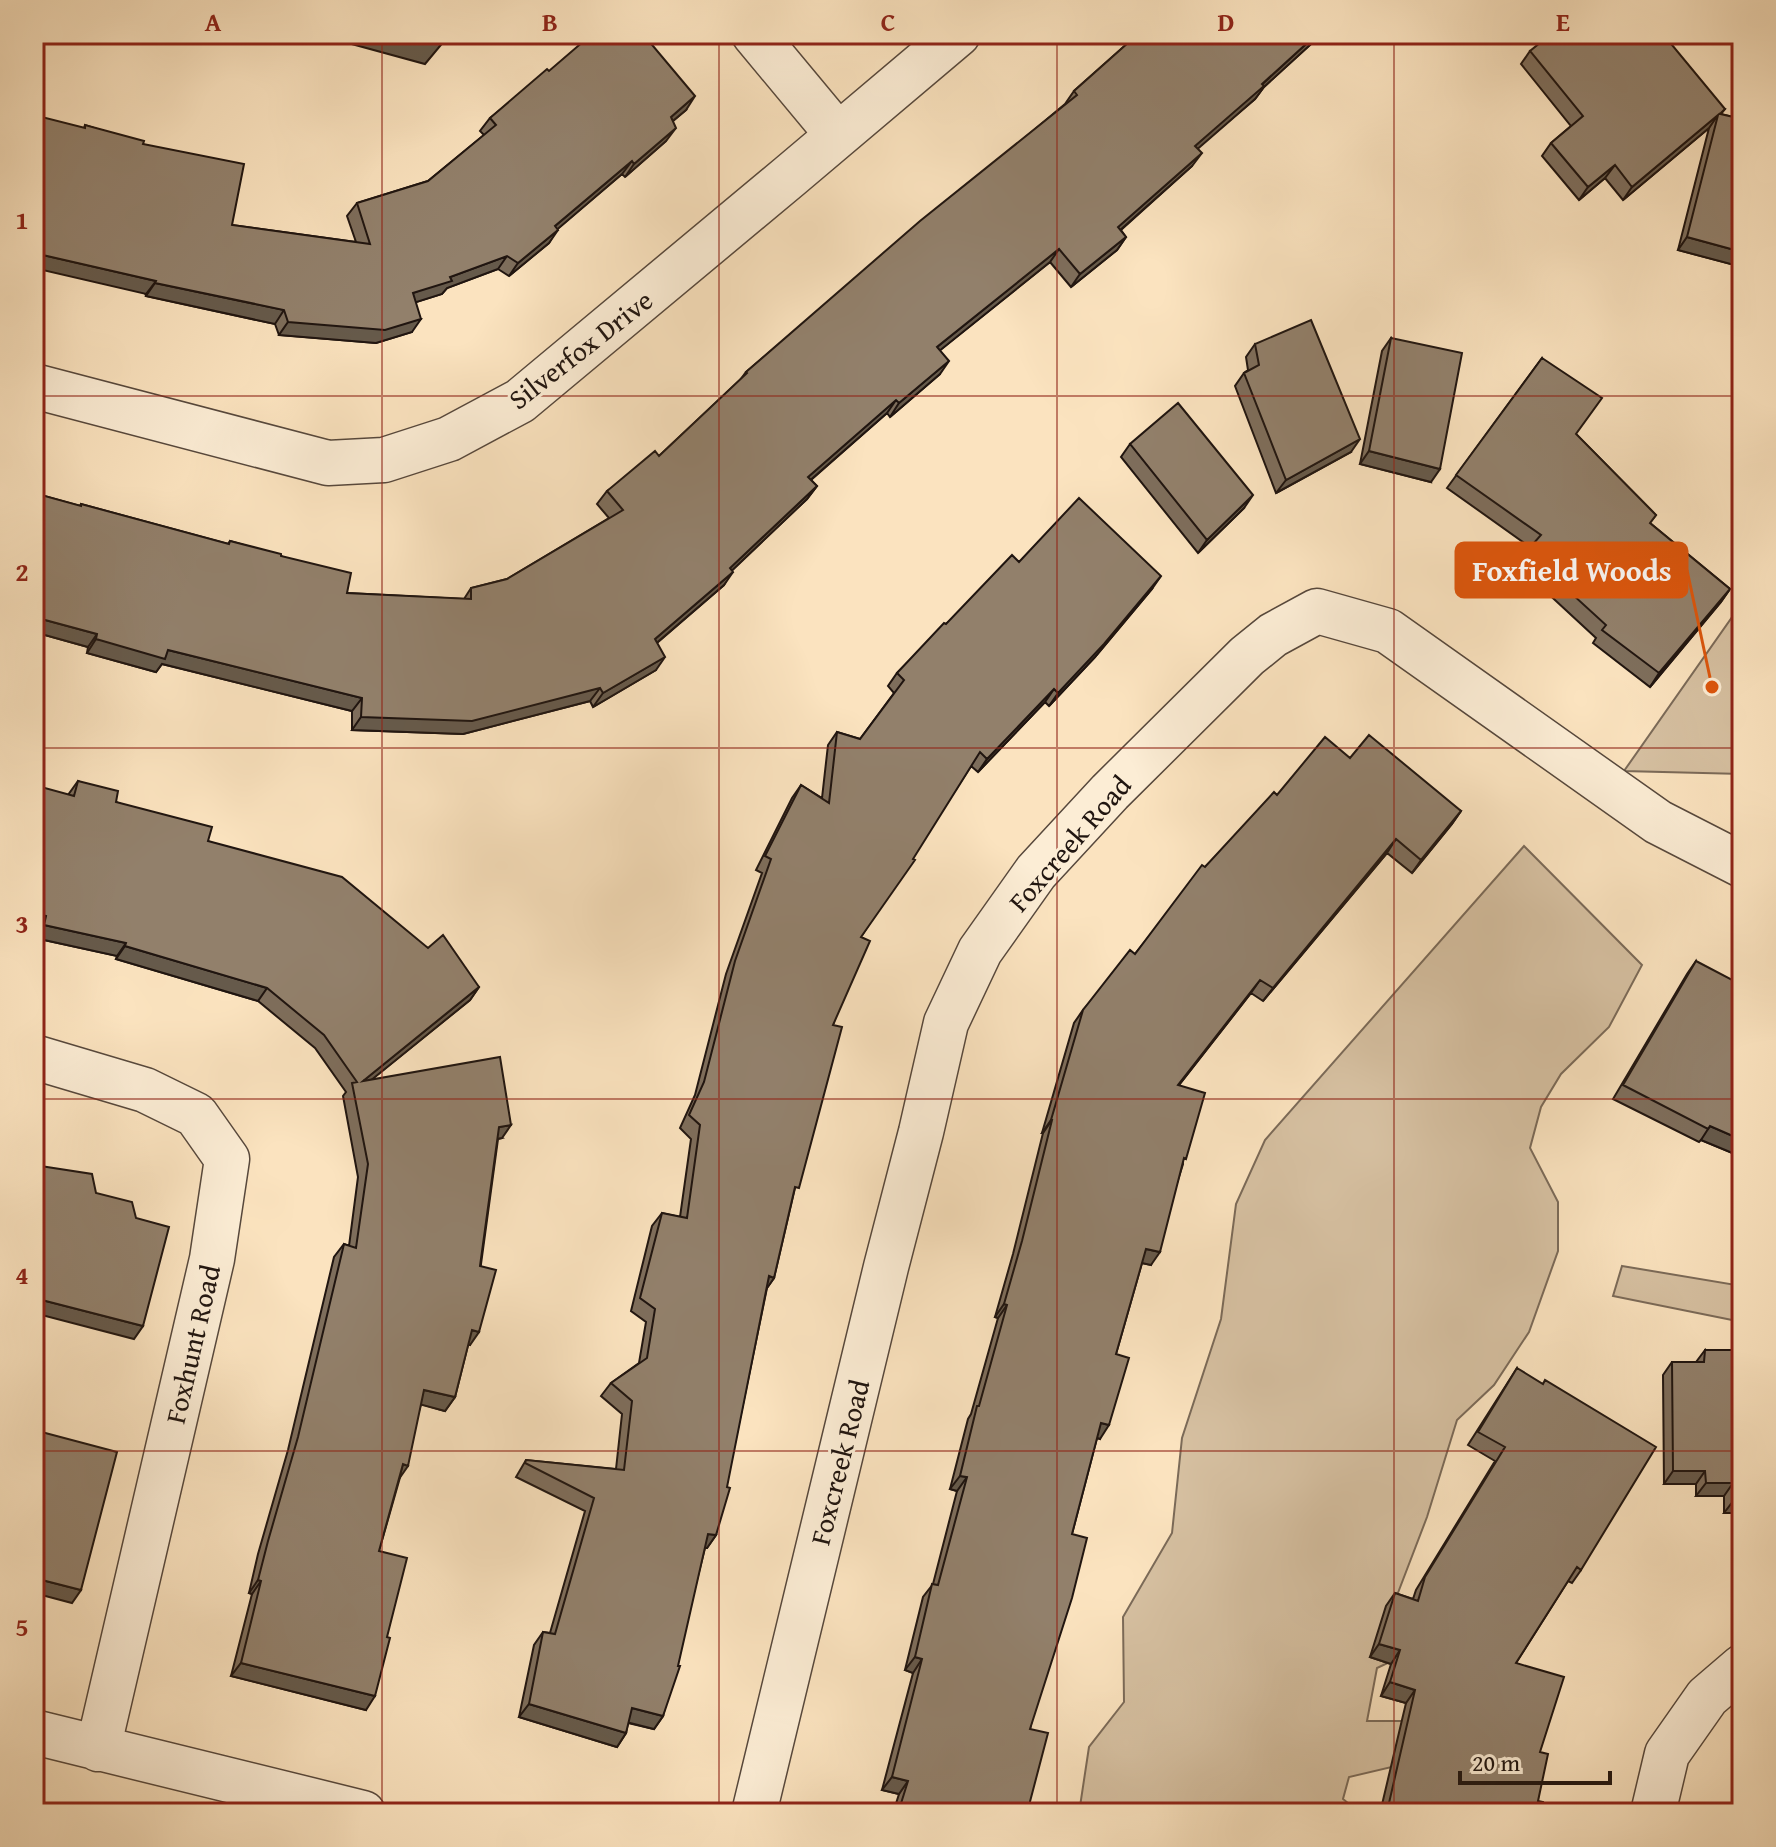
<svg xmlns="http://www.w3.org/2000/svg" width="1776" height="1847" font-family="'Gentium Book Plus',serif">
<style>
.green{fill:#d6c0a1;stroke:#7b6a58;stroke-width:2}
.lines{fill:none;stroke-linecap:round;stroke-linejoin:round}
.minor-casing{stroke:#57483c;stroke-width:47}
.minor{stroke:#fcedd5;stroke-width:44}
.wall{fill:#7e6e5c;stroke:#201510;stroke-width:2}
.shaded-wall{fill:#665a4b;stroke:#201510;stroke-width:2}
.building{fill:#92806b;stroke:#201510;stroke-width:2}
.grid{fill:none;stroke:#8f2418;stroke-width:2;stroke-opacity:0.55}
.labels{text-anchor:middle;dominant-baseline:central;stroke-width:6;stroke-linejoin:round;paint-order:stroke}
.street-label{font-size:28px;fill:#201510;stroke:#fcedd5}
.leader{fill:none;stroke:#de560c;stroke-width:3}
.callout-dot{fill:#de560c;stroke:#fcedd5;stroke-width:3}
.callout{fill:#de560c;stroke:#de560c;stroke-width:3}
.callout-label{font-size:30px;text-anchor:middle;font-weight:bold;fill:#fff}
.neatline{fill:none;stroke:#8f2418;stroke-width:3}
.grid-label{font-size:26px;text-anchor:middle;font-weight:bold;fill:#8f2418}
</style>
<rect width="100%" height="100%" fill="#fbe3bf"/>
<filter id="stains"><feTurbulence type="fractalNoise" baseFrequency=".0025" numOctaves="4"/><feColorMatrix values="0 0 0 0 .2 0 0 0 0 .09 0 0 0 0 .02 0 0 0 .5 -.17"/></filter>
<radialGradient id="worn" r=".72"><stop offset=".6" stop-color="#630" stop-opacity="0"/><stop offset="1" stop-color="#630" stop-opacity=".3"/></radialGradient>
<!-- green -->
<path class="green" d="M1742,603V774L1624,771Z
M1524,846L1642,965L1609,1027L1561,1074L1541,1107L1530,1148L1558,1202V1251L1529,1332L1494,1385L1457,1420L1427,1517L1396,1598L1407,1654L1377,1668L1367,1721H1404L1396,1766L1349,1777L1343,1799L1360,1813H1079L1089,1747L1124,1702L1123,1617L1172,1533L1182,1438L1221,1319L1236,1204L1265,1140Z
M1622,1266L1742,1286V1322L1613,1296Z"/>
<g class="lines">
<defs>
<path id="minor" d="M754,34L838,135
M34,386L328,463L384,460L449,439L520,401L790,176L958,34
M34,1057L145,1090L196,1115L227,1159L212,1259L98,1749
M34,1732L363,1813
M754,1813L886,1267L921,1132L946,1023L980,951L1036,872L1110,792L1247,656L1273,635L1317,611L1388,631L1658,822L1742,865
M1653,1813L1667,1754L1707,1697L1742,1667"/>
</defs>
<!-- minor casing -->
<use href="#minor" class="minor-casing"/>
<!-- minor -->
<use href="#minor" class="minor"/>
</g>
<!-- wall -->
<path class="wall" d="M1138,34H1322L1264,87L1255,99L1197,148L1192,166L1121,230L1126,237L1117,250L1071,287L1050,262L940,350V374L890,417L887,413L811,480L817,486L807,499L732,570L724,585L657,643L656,670L593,707L590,701L463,734L352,730V711L162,664L156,672L87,653L88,647L34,632V493L80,506L81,504L228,544L230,541L281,556L347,593L464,599L471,588L507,579L609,518L597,504L607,491L659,456L740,380L746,372L1065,104L1074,91Z
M1530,51L1725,109L1721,114L1742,119V267L1678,250L1709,128L1623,200L1605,178L1579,200L1542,156L1551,143L1571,126L1521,64Z
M549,71L686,110L673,121L666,141L625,177L622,174L557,229L549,243L509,276L498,269L447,288L442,294L416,302L412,332L376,343L279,335L275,324L146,296L84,128L85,125L143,144L232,225L356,242L347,216L357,203L428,181L484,135L480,131L490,118Z
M1391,338L1431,482L1360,464L1382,351Z
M1255,344L1351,452L1276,493L1235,386L1244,373L1248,370L1246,357Z
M1542,358L1576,434L1656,515L1650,523L1730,589L1721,602L1650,687L1593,643L1596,638L1517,565L1530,547L1447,488Z
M1130,444L1244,508L1198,553L1121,457Z
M1019,562L1152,589L1095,657L1049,706L1045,702L978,772L971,766L861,937L833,1025L774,1278L767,1288L716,1535L707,1548H705L663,1716L654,1729L628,1723L626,1733L617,1747L519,1717L534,1645L543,1632L550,1633L585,1511L516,1477L526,1460L616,1469L622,1414L601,1396L611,1383L639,1363L646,1322L631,1311L652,1226L662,1213L680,1217L691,1139L680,1128L695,1095L726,974L762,873L756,870L792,798L801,785L822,798L828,745L837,732L860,739L894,693L888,686L897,673L946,624Z
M1350,758L1461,811L1452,824L1412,873L1387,853L1263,1001L1251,993L1179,1085L1183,1164L1151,1265L1142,1263L1116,1354L1100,1439L1097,1438L1072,1534L1030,1729L1027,1813H893L899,1794L882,1790L913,1673L905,1670L923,1597L933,1584L957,1491L950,1489L968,1419L971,1414L998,1318L995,1317L1013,1254L1043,1133H1042L1074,1023L1083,1010L1135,954L1205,867L1277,795Z
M78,781L116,802L208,841L428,948L479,987L470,1000L372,1079L502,1138L498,1139L470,1345H468L455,1397L445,1411L421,1404L379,1551L366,1710L231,1676L252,1594L249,1593L258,1554L288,1450L334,1257L344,1244L349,1246L358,1177L343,1096L346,1092L315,1048L258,1001L116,959L117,956L35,938L68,795Z
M1696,961L1742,1157L1701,1140L1699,1142L1613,1099L1687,974Z
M1705,1350L1742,1513H1724V1496H1696V1484H1664L1663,1375L1672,1362H1696Z
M1517,1368L1581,1570L1572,1583L1568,1581L1516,1663L1540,1752L1538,1801L1541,1813H1380L1406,1703L1381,1696L1391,1664L1370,1657L1386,1606L1395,1593L1413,1599L1416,1590L1495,1461L1468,1445Z"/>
<!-- shaded-wall -->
<path class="shaded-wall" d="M315,34H450L425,64Z
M1317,34H1322L1264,87L1255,99L1186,159L1195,146Z
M695,96L686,110L662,130L671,117Z
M1718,115L1709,128L1623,200L1632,187Z
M676,128L666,141L625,177L634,164Z
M1202,153L1192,166L1109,240L1118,227Z
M632,161L622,174L546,239L555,226Z
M1615,165L1605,178L1579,200L1588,187Z
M558,230L549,243L509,276L518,263Z
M1126,237L1117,250L1071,287L1080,274Z
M1687,237L1742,252V267L1678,250Z
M1059,249L1050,262L928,360L937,347Z
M34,253L156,281L146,294L34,268Z
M507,256L498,269L447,288L442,294L404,306L413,293L450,277Z
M155,283L284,310L275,324L146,296Z
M421,319L412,332L376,343L279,335L288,322Z
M949,361L940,374L890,417L899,403Z
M896,400L887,413L799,490L808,477Z
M1360,439L1351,452L1276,493L1286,480Z
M1369,451L1440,469L1431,482L1360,464Z
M817,486L807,499L721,581L730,568Z
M1253,495L1244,508L1198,553L1207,540Z
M733,572L724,585L646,652L655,639Z
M1161,576L1152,589L1095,657L1049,706L1058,693Z
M1730,589L1721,602L1650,687L1659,673Z
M34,617L97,634L88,647L34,632Z
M96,639L168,650L362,698L352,711L162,664L156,672L87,653Z
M665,657L656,670L593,707L603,693Z
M600,688L590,701L463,734L352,730L361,717Z
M1054,689L1045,702L978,772L987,759Z
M1461,811L1452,824L1412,873L1421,860Z
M1396,839L1387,853L1263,1001L1273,988Z
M34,913L46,916L37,929L34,928Z
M44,925L126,943L117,956L35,938Z
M125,946L267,988L258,1001L116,959Z
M1260,980L1251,993L1169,1098L1178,1085Z
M479,987L470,1000L354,1094L363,1081Z
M1051,1120H1052L1043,1133H1042Z
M511,1125L502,1138L490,1140L499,1127Z
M1710,1126L1742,1140V1157L1701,1140Z
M1146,1249L1160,1252L1151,1265L1137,1262Z
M769,1276L774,1278L765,1291Z
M34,1298L143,1326L134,1339L34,1313Z
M1004,1304L1007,1305L998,1318L995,1317Z
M472,1330L479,1332L470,1345L463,1343Z
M424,1390L455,1397L445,1411L415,1403Z
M1101,1423L1109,1425L1100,1439L1092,1436Z
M403,1464L408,1466L399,1479Z
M1673,1471H1705L1696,1484H1664Z
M960,1476L967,1477L957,1491L950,1489Z
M1706,1483H1733L1724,1496H1696Z
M1734,1500H1742V1513H1724Z
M708,1534L716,1535L707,1548L699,1547Z
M34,1578L81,1590L72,1603L34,1593Z
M258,1580L261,1581L252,1594L249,1593Z
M1379,1644L1400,1650L1391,1664L1370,1657Z
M915,1657L922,1659L913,1673L905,1670Z
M241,1663L375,1696L366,1710L231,1676Z
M1390,1682L1415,1690L1406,1703L1381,1696Z
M529,1704L626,1733L617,1747L519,1717Z
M632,1708L663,1716L654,1729L622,1721Z
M892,1777L908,1781L899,1794L882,1790Z
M1389,1803L1409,1808L1405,1813H1382Z"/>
<!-- building -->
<path class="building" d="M421,34H447L442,40Z
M592,34H643L695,96L671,117L676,128L634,164L632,161L555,226L558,230L518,263L507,256L450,277L452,281L413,293L421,319L385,330L288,322L284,310L155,283L156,281L34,253V115L85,128V125L144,141L143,144L244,164L232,225L370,244L357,203L428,181L496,125L490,118L547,69L549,71Z
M1138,34H1317L1262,84L1264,86L1195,146L1202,153L1118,227L1126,237L1080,274L1059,249L937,347L949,361L899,403L896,400L808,477L817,486L730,568L733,572L655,639L665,657L603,693L600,688L472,721L361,717L362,698L168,650L165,659L96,639L97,634L34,617V493L81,506V504L229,544L230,541L281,554V556L351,573L347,593L471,599V588L507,579L623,510L607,491L655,451L659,456L747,373L746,372L920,221L1077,95L1074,91Z
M1551,34H1663L1725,109L1720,114L1742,119V252L1687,237L1718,115L1632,187L1615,165L1588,187L1551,143L1583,116L1530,51Z
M1311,320L1360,439L1286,480L1244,373L1259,365L1255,344Z
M1391,338L1462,353L1440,469L1369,451Z
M1542,358L1602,398L1576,434L1656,515L1650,523L1730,589L1659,673L1602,630L1606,625L1526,552L1541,535L1456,475Z
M1178,403L1253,495L1207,540L1130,444Z
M1079,498L1161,576L1104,644L1058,693L1054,689L987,759L980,752L913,859L915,860L861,937L870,941L833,1025L842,1027L799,1188L795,1187L774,1278L769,1276L727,1487L730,1488L716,1535L708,1534L678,1666H680L663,1716L632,1708L626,1733L529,1704L543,1632L555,1634L594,1498L525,1463L526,1460L624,1470L632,1401L611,1383L647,1358L655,1309L640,1298L662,1213L687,1218L700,1125L689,1115L704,1082L735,961L771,859L765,856L801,785L829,803L837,732L860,739L904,680L897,673L944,623L946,624L1012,555L1019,562Z
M1369,735L1461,811L1421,860L1396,839L1273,988L1260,980L1178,1085L1205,1093L1186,1159L1184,1158L1160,1252L1146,1249L1116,1354L1129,1358L1109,1425L1101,1423L1072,1534L1087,1538L1072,1598L1030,1729L1048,1733L1027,1813H898L908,1781L892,1777L922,1659L915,1657L932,1584L938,1585L967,1477L960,1476L977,1406H979L1007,1305L1004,1304L1022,1241L1052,1120H1051L1083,1010L1130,950L1135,954L1202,865L1205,867L1274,792L1277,795L1325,737L1350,758Z
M78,781L118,791L116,802L212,827L208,841L342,877L428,948L443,935L479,987L363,1081L500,1057L511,1125L499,1127L480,1266L496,1270L479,1332L472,1330L455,1397L424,1390L408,1466L403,1464L379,1551L407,1558L387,1637L390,1638L375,1696L241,1663L261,1581L258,1580L268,1541L298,1437L344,1244L356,1248L368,1164L352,1083L357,1082L324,1035L267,988L125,946L126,943L44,925L46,916L34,913V785L74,796Z
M1696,961L1742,985V1140L1710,1126L1708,1129L1623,1085Z
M34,1165L92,1174L96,1193L132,1202L136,1218L169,1227L143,1326L34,1298Z
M1705,1350H1742V1500H1734L1733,1483H1706L1705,1471H1673L1672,1362H1704Z
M1517,1368L1543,1384L1545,1380L1656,1447L1581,1570L1577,1567L1516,1663L1564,1677L1540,1752L1548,1754L1538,1801L1543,1802L1541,1813H1407L1409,1808L1389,1803L1415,1690L1390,1682L1400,1650L1379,1644L1395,1593L1418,1601L1425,1577L1505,1447L1478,1432Z
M34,1430L117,1452L81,1590L34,1578Z"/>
<!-- grid -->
<path class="grid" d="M382,34V1813M719,34V1813M1057,34V1813M1394,34V1813M34,396H1742M34,748H1742M34,1099H1742M34,1451H1742"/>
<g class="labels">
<!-- street labels -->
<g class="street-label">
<text transform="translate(580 349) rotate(-38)">Silverfox Drive</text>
<text transform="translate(1069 843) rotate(-49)">Foxcreek Road</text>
<text transform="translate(192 1344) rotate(-77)">Foxhunt Road</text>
<text transform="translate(839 1462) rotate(-76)">Foxcreek Road</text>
</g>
</g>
<!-- callouts -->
<path class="leader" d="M1712 687L1687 570"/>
<circle class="callout-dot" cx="1712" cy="687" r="8"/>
<rect class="callout" x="1456" y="543" width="231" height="54" rx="8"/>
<g class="callout-label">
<text x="1572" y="581">Foxfield Woods</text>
</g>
<!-- margin -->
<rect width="1776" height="1847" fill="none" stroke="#fbe3bf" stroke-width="88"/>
<!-- scale -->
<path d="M1460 1771v12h150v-12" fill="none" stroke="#201510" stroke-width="4"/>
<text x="1472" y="1771" font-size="24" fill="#201510" stroke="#fcedd5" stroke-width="6" paint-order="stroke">20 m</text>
<rect x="44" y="44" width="1688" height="1759" class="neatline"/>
<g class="grid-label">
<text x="213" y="31">A</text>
<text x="550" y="31">B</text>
<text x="888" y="31">C</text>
<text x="1226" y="31">D</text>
<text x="1563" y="31">E</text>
<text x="22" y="229">1</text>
<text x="22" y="581">2</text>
<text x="22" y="933">3</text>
<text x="22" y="1284">4</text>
<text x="22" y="1636">5</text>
</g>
<rect width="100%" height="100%" filter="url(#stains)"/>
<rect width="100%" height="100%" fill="url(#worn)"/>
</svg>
